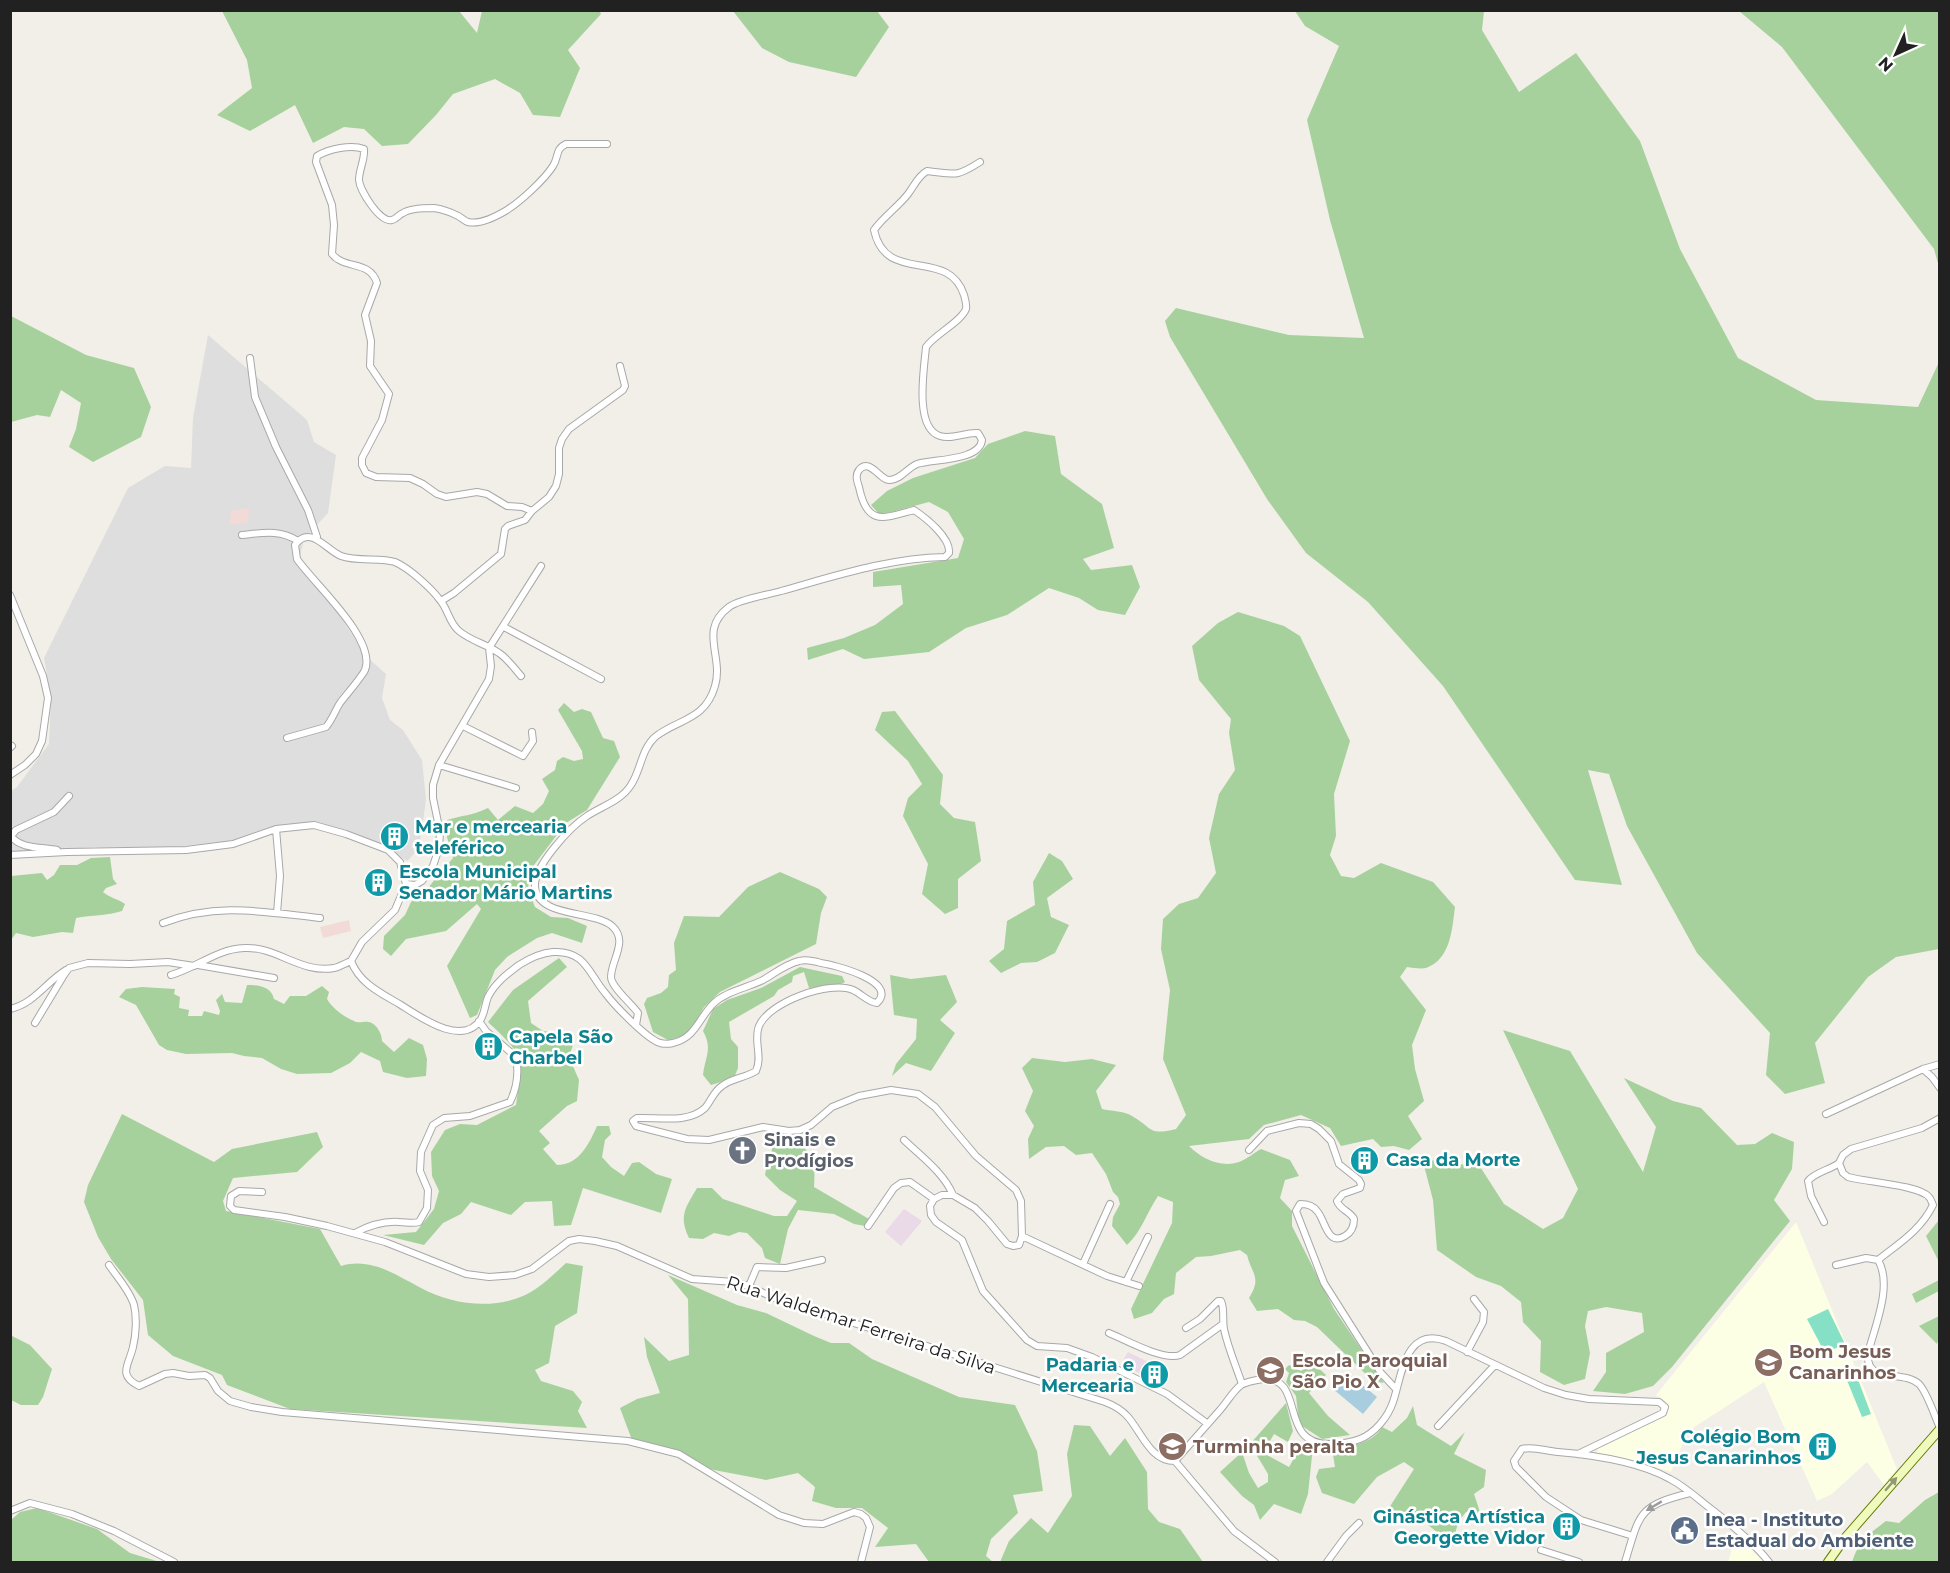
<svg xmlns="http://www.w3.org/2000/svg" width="1950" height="1573" font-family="Montserrat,sans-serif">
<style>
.residential{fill:#dfdede}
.commercial{fill:#f2dbd7}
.industrial{fill:#ead9e6}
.education{fill:#fcffe3}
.forest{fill:#a7d19c}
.pitch{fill:#86e0c6}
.water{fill:#a8cddf}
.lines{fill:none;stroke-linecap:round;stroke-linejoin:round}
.street-casing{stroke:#a8a8a8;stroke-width:8}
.secondary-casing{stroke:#647c04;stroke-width:10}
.street{stroke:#fff;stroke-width:6}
.secondary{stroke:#f1fabd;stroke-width:8}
.oneway{fill:#939877}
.oneway2{fill:#9b9b9b}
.labels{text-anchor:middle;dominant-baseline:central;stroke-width:5;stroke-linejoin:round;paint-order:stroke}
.culture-label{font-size:18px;font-weight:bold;fill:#0d838f;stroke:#fff;text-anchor:start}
.worship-label{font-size:18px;font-weight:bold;fill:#5b616d;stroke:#fff;text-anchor:start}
.street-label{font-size:18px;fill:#212121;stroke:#fff}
.education-label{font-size:18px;font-weight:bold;fill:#785e54;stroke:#fff;text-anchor:start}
.service-label{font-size:18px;font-weight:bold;fill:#4e5e75;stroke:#fff;text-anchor:start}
</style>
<rect width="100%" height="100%" fill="#f1efe8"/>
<!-- residential -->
<path class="residential" d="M208,335L307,420L314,442L336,455L328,513L304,539L299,561L340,616L367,657L386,674L382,698L390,720L403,730L422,760L426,800L419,849L407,861L389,849L317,822L270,827L236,840L155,849L93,847L11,854V791L17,787L49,744L51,698L44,658L128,488L165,466L191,468L193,418Z"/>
<!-- commercial -->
<path class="commercial" d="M249,508L248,522L230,525L231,511Z
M349,920L351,931L323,938L320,927Z"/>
<!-- industrial -->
<path class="industrial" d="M904,1209L922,1221L901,1246L885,1232Z
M1128,1352L1152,1364L1145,1376L1121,1364Z"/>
<!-- education -->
<path class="education" d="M1796,1222L1897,1469L1884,1485L1867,1462L1832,1494L1817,1501L1764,1382L1693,1428L1685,1438L1671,1472L1639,1462L1597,1454L1598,1448L1667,1415L1669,1407L1664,1400L1656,1395Z
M1263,1359L1285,1375L1279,1383L1257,1367Z
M1736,1536L1752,1550L1764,1562H1728Z"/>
<!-- forest -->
<path class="forest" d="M599,10L601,14L568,50L580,68L560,117L533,115L520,93L495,79L453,94L436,115L408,144L382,146L364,129L344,127L313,143L295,105L250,131L217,115L252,88L247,60L222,11H459L477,33L482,11Z
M733,11H877L889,27L856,77L789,62L762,48Z
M1295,11H1484L1482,30L1519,92L1576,53L1640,141L1680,249L1738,358L1816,400L1918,407L1939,362V949L1896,957L1868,977L1815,1043L1825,1083L1785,1094L1766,1075L1770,1033L1697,953L1627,826L1609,774L1588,770L1622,885L1575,880L1443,686L1368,602L1306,553L1267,499L1170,337L1165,321L1176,308L1289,335L1364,338L1330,220L1307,120L1339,46L1305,26Z
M1739,11H1939V267L1934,249L1782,47Z
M11,316L86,355L134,368L151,407L141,437L93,462L69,447L76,429L81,403L61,390L50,417L37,415L11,422Z
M1025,431L1055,436L1061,474L1102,504L1114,548L1083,559L1091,570L1132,565L1140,587L1125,615L1098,610L1079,598L1049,588L1007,615L966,628L929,652L864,659L843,649L808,660L807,648L844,638L875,625L903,604L901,585L873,587V572L958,558L964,539L948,512L929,502L880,515L871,505L887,491L913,478L975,458L988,444Z
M1238,612L1284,626L1300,636L1350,741L1334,794L1336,836L1330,855L1341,876L1354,878L1381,863L1433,882L1455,907C1452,929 1451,959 1426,968C1421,969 1413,968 1407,967L1400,977L1426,1010L1412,1045L1415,1069L1424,1101L1408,1116L1422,1139L1409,1150L1394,1146L1381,1147L1373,1139L1341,1146L1330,1128L1301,1115L1264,1125L1249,1139L1189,1146C1202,1159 1221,1168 1239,1162C1247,1159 1254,1153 1261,1149L1290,1160L1299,1176L1285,1180L1280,1198L1292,1211V1226L1334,1309L1384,1383L1373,1381L1317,1327L1305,1321L1294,1320L1278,1309L1257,1311L1249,1298C1262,1277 1252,1275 1247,1255L1240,1250L1211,1256L1196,1257L1176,1273L1174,1294L1164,1299L1152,1313L1134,1319L1131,1309L1172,1223L1173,1202L1158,1196C1147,1212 1142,1231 1127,1245L1112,1226L1113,1217L1120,1204L1118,1197L1113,1192L1106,1174L1092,1153L1076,1155L1064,1146L1046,1147L1029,1159L1028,1139L1034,1126L1025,1111L1033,1091L1022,1068L1032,1058L1065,1062L1092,1059L1116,1065L1096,1091L1102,1109C1111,1111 1124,1111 1132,1116C1153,1128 1148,1136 1176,1129L1186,1115L1163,1059L1170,990L1161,949L1163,919L1179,904L1198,898L1216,873L1209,838L1219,794L1235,770L1229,733L1231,719L1199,680L1192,646L1218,623Z
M564,703L574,712L582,709L591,712L603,738L614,741L620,757L587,810L566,823L531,869L528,889L535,907L551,917L568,918L587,926L582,943L552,933L537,938L507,957L495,970L477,1015L470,1018L447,966L481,909L477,904L446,931L406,939L391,956L383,949L384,936L405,915L411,902L427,889L453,858L447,837V820C462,815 472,816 488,808L498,820L515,806L533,813L543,804L549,791L542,779L555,770L557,761L563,757L574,761L583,759L582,751L558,710Z
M895,711L943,775L940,804L954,818L975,822L981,861L958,879V908L945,914L922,894L928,864L903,816L908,798L922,784L908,761L875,730L882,712Z
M1049,853L1062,861L1073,879L1047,898L1051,917L1069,925L1055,953L1037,962L1021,963L1001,973L989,961L1004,949L1007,921L1035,905L1033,882Z
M110,857L113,879L117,884L106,888L103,892C110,898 118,899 125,904L122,911C107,916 92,915 76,918L73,933L62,932L33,937L16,933L11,940V876L42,873L47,880L54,875L60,865H77L91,858Z
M780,872L819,889L827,897L821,913L816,944L720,992L704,1007L692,1029L684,1036L668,1040L653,1032L644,1004L647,998L661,993L668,987L669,975L676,970L674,943L684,916L719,917L748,887Z
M559,958L567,967L528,1001L531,1023L543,1031L561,1033L573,1045L569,1057L579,1080L577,1101L567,1106L539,1131L550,1143L543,1149L557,1165C579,1165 589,1144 597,1126H609L611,1134L605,1140L602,1157L611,1167L624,1176L632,1163L639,1162L656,1174L672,1179L661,1213L583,1188L571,1225L554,1226L552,1201L525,1202L511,1215L471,1202L461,1214L443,1223L424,1245L383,1235L416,1232L434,1209L439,1191L432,1176L431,1152L445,1130L460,1124L477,1125L516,1105C523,1056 525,1057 488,1022L513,990Z
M800,967L842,976L845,982L839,985L809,988L804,972L793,976L792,982L778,990L774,996L729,1022L731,1039L738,1047V1068L734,1078L711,1085L703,1075C705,1057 713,1049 703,1031L713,1009L727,1000L761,988Z
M890,975L911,979L946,975L957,1002L940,1020L955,1033L931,1071L906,1063L892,1076L896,1064L916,1039L917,1019L894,1015Z
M247,985C258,985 271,986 274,999L284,1004L290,996H306L322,986L329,992L327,999C333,1009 343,1016 354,1021C359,1024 363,1021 369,1022C377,1024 382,1034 382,1041L394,1052L409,1038L423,1045L427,1059L426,1076L407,1078L383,1072L380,1061L361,1052L350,1063L331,1073L297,1074L281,1069L262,1058L244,1056L232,1053L186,1054L167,1050L159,1045L136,1005L119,997L126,989L142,987L175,989L174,994L180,997L179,1008L189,1010L188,1016H202L204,1011L219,1015L220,1011L216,1000L222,994L225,1002L242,1003Z
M1503,1030L1570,1051L1643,1172L1656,1127L1624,1078L1673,1101L1701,1108L1737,1145L1755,1144L1772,1133L1794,1142L1792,1169L1774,1200L1790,1221L1672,1367L1653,1386L1625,1394L1593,1391L1606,1372V1353L1644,1332L1642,1313L1606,1307L1588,1311L1585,1326L1590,1353L1585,1379L1564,1385L1540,1372L1541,1341L1523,1322L1521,1302L1501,1286L1476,1277L1437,1250L1433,1200L1422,1158L1448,1164L1479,1165L1504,1204L1543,1229L1563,1218L1578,1189Z
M122,1114L214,1162L232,1149L317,1132L323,1147L297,1172L233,1178L223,1201L226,1211L320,1229L341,1266C371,1257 396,1275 421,1288C450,1304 491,1310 523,1296C539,1289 553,1275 566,1263L583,1266L577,1313L555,1326L549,1363L535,1370L541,1381L573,1391L582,1402L578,1411L587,1428L290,1409L227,1385L222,1375L173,1356L148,1335L143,1300L111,1259L98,1237L84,1202L88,1185Z
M783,1137C812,1147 816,1158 814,1187L869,1219L865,1226L854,1224L834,1214L798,1210L788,1229L780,1264L765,1258L762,1248L747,1233L739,1232L729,1236L714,1233L703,1239L689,1238C678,1216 686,1207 697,1188H712L723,1199L774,1216H787L797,1201L780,1190L765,1175C767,1163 773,1152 773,1140Z
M1939,1220V1262L1926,1236Z
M668,1275L737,1305L766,1313L814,1336L831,1343H849L872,1359L959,1397L1015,1405L1037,1451L1043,1491L1013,1495L1018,1513L991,1539L986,1556L993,1562H929L916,1544L875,1547L888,1528L862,1508H836L812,1501L815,1487L798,1473L766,1480L714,1470L632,1440L620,1408L637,1399L660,1393L647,1357L644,1337L669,1361L689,1355L688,1299Z
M1939,1280V1291L1916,1303L1912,1294Z
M1939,1316V1338L1937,1344L1919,1326Z
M10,1335L30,1345L52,1369L43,1397L38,1405H21L11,1400Z
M1312,1362L1326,1375L1309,1393L1328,1416L1350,1435L1322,1439L1299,1424L1296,1396L1286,1382L1289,1373L1285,1369L1289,1365L1301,1371Z
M1286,1403L1293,1431L1288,1442L1274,1434L1263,1453L1289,1467L1304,1441L1313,1446L1308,1494L1301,1514L1274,1504L1260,1520L1254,1505L1242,1496L1220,1472L1242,1452L1249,1473L1258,1488L1268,1482V1474L1250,1444Z
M1413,1406L1417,1425L1451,1446L1465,1432L1454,1454L1486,1470L1484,1487L1474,1494L1481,1515L1466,1512C1457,1523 1453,1532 1457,1546L1450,1545L1446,1539L1419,1518L1406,1524L1387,1511L1414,1469L1404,1462L1377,1477L1354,1504L1322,1493L1316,1477L1319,1469L1335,1467L1332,1448C1349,1446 1373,1444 1382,1427L1392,1432L1407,1418Z
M1074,1425L1090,1426L1110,1456L1125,1438L1147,1472L1148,1509L1159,1522L1180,1529L1203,1562H1000L1009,1541L1031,1518L1048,1533L1072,1496L1067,1454Z
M1939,1492V1562H1852C1860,1539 1867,1536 1886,1521L1899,1523L1925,1500Z
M37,1508L97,1529L130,1553L160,1562H11V1520L20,1512Z"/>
<!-- pitch -->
<path class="pitch" d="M1828,1309L1845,1344L1825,1353L1807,1319Z
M1854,1369L1871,1414L1862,1417L1844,1373Z"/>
<!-- water -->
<path class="water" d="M1347,1372L1377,1397L1363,1414L1333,1389Z"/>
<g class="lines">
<defs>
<path id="street" d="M250,358L255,397L276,447L308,510L317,537
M532,511L522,507L507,506L487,494L477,492L446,497L437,494L423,484L410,478L376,477L366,473L362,465V458L382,420L389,394L370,366L371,341L365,315L377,283C370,260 345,270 332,254L334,225L332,205L316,162L317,156C329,149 351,144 364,149C365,160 359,169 359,180C360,191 380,223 392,220C397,219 398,215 403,213C410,208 425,208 434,208C441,209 450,212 456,215C460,216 464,221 468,222C480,225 497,216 507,210C521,201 544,180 553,166C559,157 555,149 566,144H607
M242,535C262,533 280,529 298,541
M10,595L43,676L48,698L42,741L36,754L25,765L10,775
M441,601L454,593L501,554L505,529L508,526L525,520L532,511L549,497L556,486L559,474V448L562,439L569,429L623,390L625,386L620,366
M504,627L601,679
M463,726L523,756L533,741L532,732
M287,738L326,727C332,720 335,711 340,703C346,695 361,678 365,670C377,639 314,584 297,559L295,545C310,524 326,550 341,556C357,562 381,557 395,562C409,568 431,588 440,600C448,609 449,623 459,631C471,641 486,644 499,653C507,658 514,668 521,676
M10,748L12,746
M439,765L516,788
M276,829L280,876L277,913
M57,850C42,847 20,849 11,836L16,830L54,812L69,796
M10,855L67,852L186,850L233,844L276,829L314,825L346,834L388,850L400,862L406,884L395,910L362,942L351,961C360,984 381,993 401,1005C420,1017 463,1048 481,1019C485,1012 485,1004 488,997C495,983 507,974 519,965C530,958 540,953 553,952C586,950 589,975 606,994C615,1006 647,1039 660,1043C664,1044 669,1044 673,1043C696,1038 699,1017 714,1003C727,991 747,988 763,980C775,973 786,964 799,961C806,959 814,961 821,963C834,965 899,981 877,1003C867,1002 862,994 853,990C830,980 769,1002 759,1026C753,1041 763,1056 756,1071C745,1078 732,1078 722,1086C714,1091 711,1101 705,1108C688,1124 658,1117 637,1118L633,1121L636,1126L687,1139L709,1140L763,1127L789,1131L800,1130L811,1125L832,1107L859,1096L891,1090L918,1094L935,1107L976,1156L1016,1190L1021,1201L1022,1236L1019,1245L1013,1246L1007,1244L988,1221L975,1208L953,1195H942L934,1199L930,1206L931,1215L936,1222L962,1240L983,1291L1027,1340L1037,1346L1067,1348L1092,1357L1167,1394L1208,1424
M406,884L415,885L422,881L433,866L439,848L440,832L433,798V785L439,765L489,679L491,666L489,648L541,566
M163,923C217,902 264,912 320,918
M198,965L274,978
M171,975C196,968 217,949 244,948C276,946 301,974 334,968C339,967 346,963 351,961
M10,1009C34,1004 46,982 66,970
M35,1023L64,975L69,968L88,963L130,964L168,962L194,966
M636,1025L638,1013C632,1004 611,987 611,977C611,960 629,941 612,926C593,910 538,918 535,887C533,867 570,827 587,816C602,806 621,801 631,785C641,770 641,750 655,737C677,719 705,721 715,686C724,656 698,630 729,607C740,599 768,595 781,591C835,576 889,558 945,557L949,553C951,538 926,518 914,510C884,518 867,527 859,487C857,481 855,475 859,470C870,457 880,481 890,480C902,479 907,468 917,464C933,459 980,461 982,440L978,433C965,432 952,440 940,436C914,428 924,369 926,347C935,334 961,322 966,309C967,305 965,299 964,295C948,246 886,286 874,230C884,216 898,207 908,194C915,185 917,177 927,171C955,174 955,178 980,162
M1923,1069L1932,1077L1940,1088
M1826,1114L1923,1069L1940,1064
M904,1140C921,1156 944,1173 953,1195
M1249,1150L1267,1131L1299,1123L1311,1124L1319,1129L1331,1141L1339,1164L1359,1180L1361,1184L1360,1188L1343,1194L1337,1201C1340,1210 1350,1211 1354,1219C1354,1226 1352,1232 1345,1236C1327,1247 1325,1219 1317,1211C1313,1205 1307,1204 1300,1204L1296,1211L1324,1283L1381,1373L1396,1389
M262,1192L239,1191L231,1196L230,1206L234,1210L285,1217L327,1226L385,1242L466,1274L489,1277L515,1275L532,1269L569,1241L579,1239L595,1241L617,1246L692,1279L734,1282L749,1286L774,1298L1105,1402C1113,1405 1122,1410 1128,1417C1142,1433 1150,1461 1175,1461
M1824,1222L1811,1196L1808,1181C1815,1172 1830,1170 1839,1163
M868,1226L894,1188L901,1183L910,1182L934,1199
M355,1233C368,1226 384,1221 399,1222C406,1222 412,1224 419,1222L427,1208L428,1190L420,1171L421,1152L433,1125L444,1118L470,1116L510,1102C517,1088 519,1073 516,1057L486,1031L479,1021
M1022,1236L1107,1276L1139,1286
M1878,1260C1898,1244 1921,1230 1933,1205C1932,1203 1931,1199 1929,1197C1919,1185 1865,1182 1848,1177L1843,1173L1839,1163L1843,1155L1851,1149L1922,1128L1940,1118
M1083,1264L1110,1204
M109,1265C117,1277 130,1291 134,1305C137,1317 136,1335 133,1347C129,1365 117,1375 139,1386L165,1374L173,1373L189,1376L205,1375L210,1378L218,1391L230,1401L251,1407L282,1412L628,1441L679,1454L779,1515L804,1523L823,1524L854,1512L861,1514L866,1518L870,1527L861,1562
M1836,1265L1866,1258L1878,1260C1893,1285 1875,1326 1868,1353C1865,1385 1902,1369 1919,1384C1927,1392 1935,1417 1940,1428
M1126,1282L1148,1237
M749,1286L757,1267L786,1268L822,1260
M1186,1328L1200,1319L1218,1301H1221C1225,1310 1222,1319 1224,1329C1228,1348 1236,1366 1242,1384
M1109,1333C1126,1340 1163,1361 1180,1355L1223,1324
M1467,1352L1483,1322L1484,1312L1474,1299
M1438,1426L1495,1365
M1175,1461C1190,1444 1205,1427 1220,1410C1227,1402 1233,1391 1241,1385C1246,1382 1256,1380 1263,1379C1307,1377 1277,1444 1329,1444C1340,1444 1350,1443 1360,1439C1375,1433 1388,1417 1393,1402C1402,1375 1405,1326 1446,1341L1544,1388L1566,1395L1589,1399L1659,1402L1665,1407L1663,1413L1578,1454
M1175,1461L1234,1531L1275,1562
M10,1511L30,1503L72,1514L114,1531L174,1562
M1633,1536L1581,1520L1546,1497L1516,1467L1514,1461L1522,1449C1534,1446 1545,1451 1558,1452C1593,1455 1640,1462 1670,1479C1686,1487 1700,1501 1715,1512C1735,1528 1753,1542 1769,1562
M1541,1550L1579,1562
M1327,1562L1346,1536L1359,1523
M1625,1562C1640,1514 1637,1506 1690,1493"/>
<path id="secondary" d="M1828,1562L1845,1538L1940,1429"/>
</defs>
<!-- street casing -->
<use href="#street" class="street-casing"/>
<!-- secondary casing -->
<use href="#secondary" class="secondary-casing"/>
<!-- street -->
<use href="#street" class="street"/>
<!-- secondary -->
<use href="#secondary" class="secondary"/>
</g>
<!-- one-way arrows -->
<defs><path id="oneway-solid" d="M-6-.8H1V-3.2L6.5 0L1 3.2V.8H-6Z" transform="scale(1.5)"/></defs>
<use class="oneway" href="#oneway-solid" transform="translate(1891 1484) rotate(-49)"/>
<use class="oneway2" href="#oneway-solid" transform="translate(1654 1506) rotate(149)"/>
<!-- icons -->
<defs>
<symbol id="building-disc" viewBox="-11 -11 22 22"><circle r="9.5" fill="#0f9aa8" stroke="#fff"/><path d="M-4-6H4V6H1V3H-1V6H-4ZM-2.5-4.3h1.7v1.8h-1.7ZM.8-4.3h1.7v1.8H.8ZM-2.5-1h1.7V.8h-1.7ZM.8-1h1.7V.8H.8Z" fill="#fff"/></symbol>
<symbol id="church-disc" viewBox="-11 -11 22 22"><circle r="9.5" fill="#6b7280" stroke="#fff"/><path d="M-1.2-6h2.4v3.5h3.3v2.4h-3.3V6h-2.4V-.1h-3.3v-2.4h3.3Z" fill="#fff"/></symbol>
<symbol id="school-disc" viewBox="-11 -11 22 22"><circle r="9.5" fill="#8d6e63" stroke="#fff"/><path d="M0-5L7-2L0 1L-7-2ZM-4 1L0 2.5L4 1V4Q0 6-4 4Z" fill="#fff"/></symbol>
<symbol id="civic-disc" viewBox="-11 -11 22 22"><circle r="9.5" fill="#5c6f8a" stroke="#fff"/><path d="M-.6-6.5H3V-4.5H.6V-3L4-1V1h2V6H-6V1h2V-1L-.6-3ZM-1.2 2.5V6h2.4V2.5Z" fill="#fff"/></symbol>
</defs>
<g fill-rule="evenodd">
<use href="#building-disc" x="378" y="820" width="33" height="33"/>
<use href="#building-disc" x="362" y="866" width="33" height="33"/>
<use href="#building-disc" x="472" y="1030" width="33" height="33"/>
<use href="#church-disc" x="726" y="1134" width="33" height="33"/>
<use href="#building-disc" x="1348" y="1144" width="33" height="33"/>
<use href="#school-disc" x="1752" y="1346" width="33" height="33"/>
<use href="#school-disc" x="1254" y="1354" width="33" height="33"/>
<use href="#building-disc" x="1138" y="1358" width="33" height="33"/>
<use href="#school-disc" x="1156" y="1430" width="33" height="33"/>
<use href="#building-disc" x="1806" y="1430" width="33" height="33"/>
<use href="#building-disc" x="1550" y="1510" width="33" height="33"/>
<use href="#civic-disc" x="1668" y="1514" width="33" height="33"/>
</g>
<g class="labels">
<!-- culture labels -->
<g class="culture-label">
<text x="415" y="827">Mar e mercearia<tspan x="415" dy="21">teleférico</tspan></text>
<text x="399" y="872">Escola Municipal<tspan x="399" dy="21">Senador Mário Martins</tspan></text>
<text x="509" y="1037">Capela São<tspan x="509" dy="21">Charbel</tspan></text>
<text x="1386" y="1160">Casa da Morte</text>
<text x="1134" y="1365" text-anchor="end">Padaria e<tspan x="1134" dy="21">Mercearia</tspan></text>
<text x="1801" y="1437" text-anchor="end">Colégio Bom<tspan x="1801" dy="21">Jesus Canarinhos</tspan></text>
<text x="1545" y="1517" text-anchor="end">Ginástica Artística<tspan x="1545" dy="21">Georgette Vidor</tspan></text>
</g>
<!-- worship labels -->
<g class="worship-label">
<text x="764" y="1140">Sinais e<tspan x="764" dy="21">Prodígios</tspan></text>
</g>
<!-- street labels -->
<g class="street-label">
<text transform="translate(861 1325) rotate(18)">Rua Waldemar Ferreira da Silva</text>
</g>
<!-- education labels -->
<g class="education-label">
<text x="1789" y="1352">Bom Jesus<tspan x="1789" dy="21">Canarinhos</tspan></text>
<text x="1292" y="1361">Escola Paroquial<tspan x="1292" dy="21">São Pio X</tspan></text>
<text x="1193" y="1447">Turminha peralta</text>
</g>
<!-- service labels -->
<g class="service-label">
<text x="1705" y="1520">Inea - Instituto<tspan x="1705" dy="21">Estadual do Ambiente</tspan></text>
</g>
</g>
<!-- border -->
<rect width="1950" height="1573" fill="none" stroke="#212121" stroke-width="24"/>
<!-- north arrow -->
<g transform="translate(1896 54) rotate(225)" stroke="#ffffff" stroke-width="4.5" paint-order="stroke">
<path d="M0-4.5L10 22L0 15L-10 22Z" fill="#212121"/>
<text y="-9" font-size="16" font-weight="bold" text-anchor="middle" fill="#212121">N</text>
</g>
</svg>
